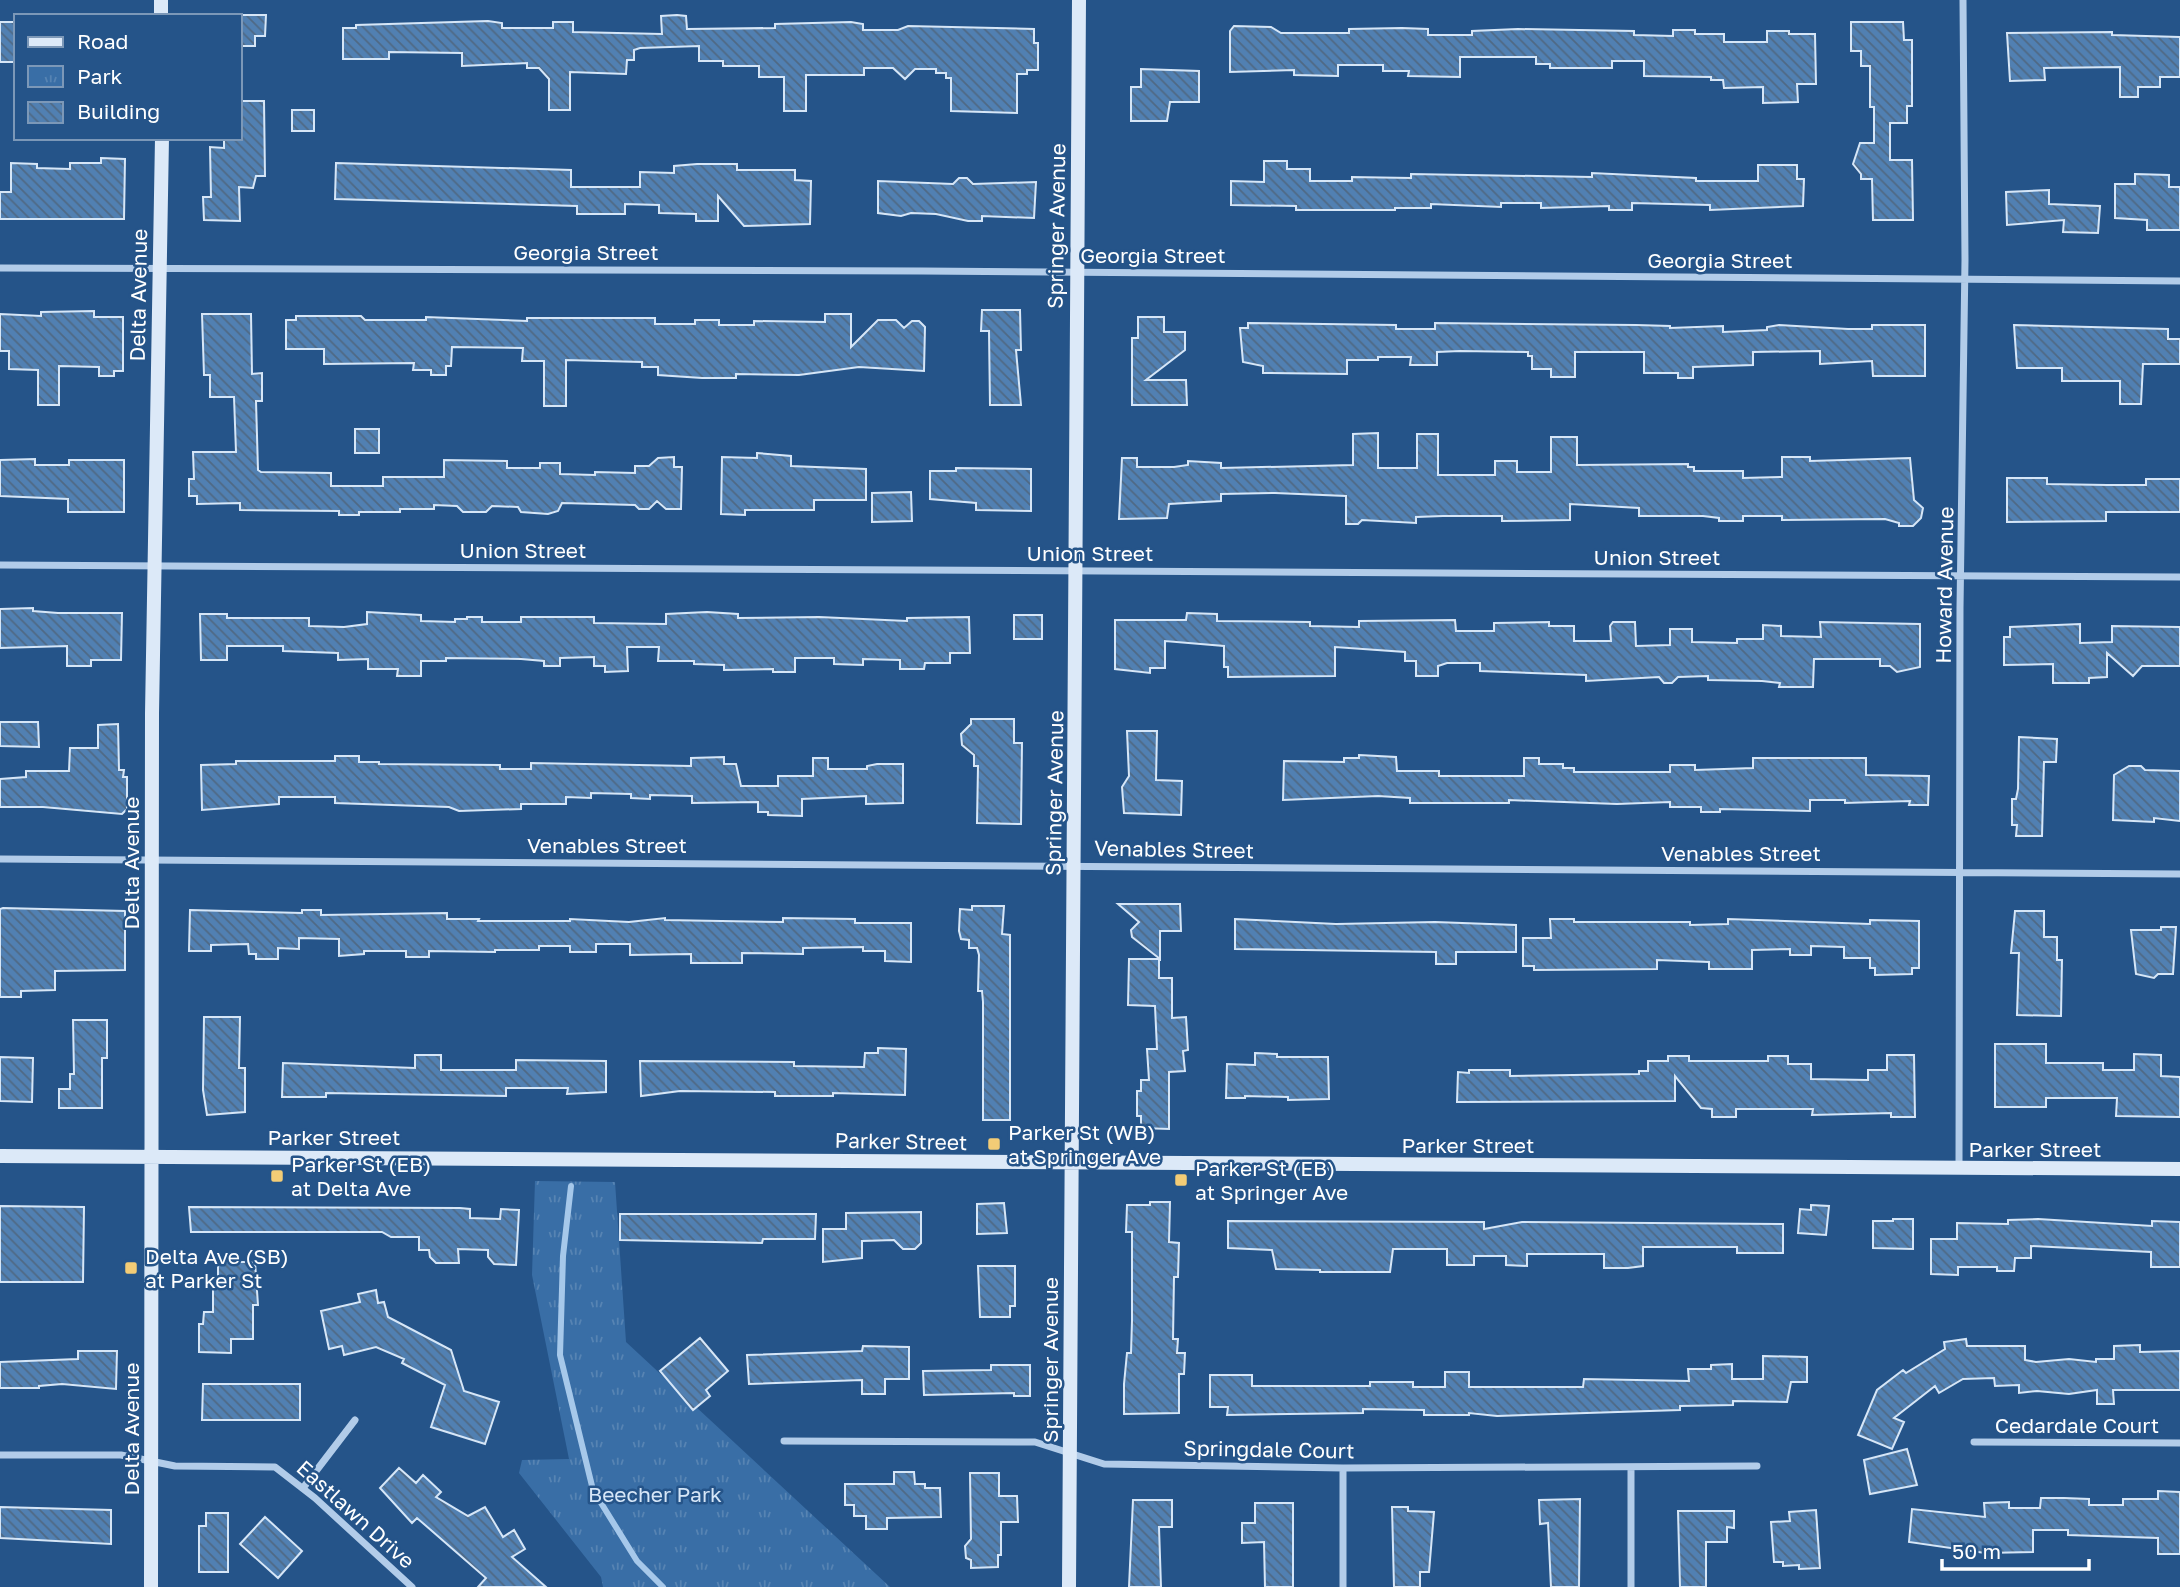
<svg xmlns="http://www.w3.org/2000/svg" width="2180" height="1587" font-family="'Golos Text',sans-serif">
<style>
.park{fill:url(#park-tufts)}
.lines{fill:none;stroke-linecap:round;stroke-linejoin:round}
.stream{stroke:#a6c8ea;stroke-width:6}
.building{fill:url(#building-back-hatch);stroke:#d6e6f7;stroke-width:2}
.street{stroke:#b2cce9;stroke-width:7}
.secondary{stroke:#dce9f8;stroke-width:14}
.poi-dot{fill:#f3cc76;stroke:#255489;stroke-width:2.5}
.labels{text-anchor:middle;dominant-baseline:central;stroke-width:5;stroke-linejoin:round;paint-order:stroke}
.street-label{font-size:21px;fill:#fff;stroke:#255489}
.poi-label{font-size:21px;fill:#fff;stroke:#255489;text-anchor:start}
.park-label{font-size:21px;fill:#d6e6f7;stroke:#255489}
</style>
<defs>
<pattern id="park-tufts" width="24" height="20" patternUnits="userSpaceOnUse" patternTransform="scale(1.75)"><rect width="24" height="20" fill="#396ea6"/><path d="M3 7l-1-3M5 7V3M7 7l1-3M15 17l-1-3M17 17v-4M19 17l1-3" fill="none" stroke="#5784b3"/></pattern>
<pattern id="building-back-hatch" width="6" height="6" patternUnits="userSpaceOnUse" patternTransform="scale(1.75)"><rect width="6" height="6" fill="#5180b2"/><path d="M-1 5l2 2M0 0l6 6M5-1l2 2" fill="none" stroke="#4f6984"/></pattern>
</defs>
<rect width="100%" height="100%" fill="#255489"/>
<!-- park -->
<path class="park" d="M535,1181L615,1182L626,1342L890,1587H603L601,1577L519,1473L522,1460L569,1459L532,1275Z"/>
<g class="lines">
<!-- stream -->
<path class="stream" d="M571,1186L563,1256L560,1355L593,1490L637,1561L663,1587"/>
</g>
<!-- building -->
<path class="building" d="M240,15H266L265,36H255V46H240Z
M677,15L686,16L687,29L775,28V24L851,22L863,24V30H898L908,26L1034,29V43H1038V70H1027V74H1017V113L951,111V78H946V73H936V69H915L905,79L893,68H864V75H806V111H784V77H759V66H723V61H699V46L640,48L634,50V60H627L626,74L570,72V110H549V79L539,68H527V63L462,66V53L389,52V59H343V28H356V25L488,21L502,23V28H553V22H573V32L662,34L661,16Z
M0,22H16V62H0Z
M1851,22H1903L1904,40H1912V106H1907V123H1890V160H1912L1913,220H1873L1872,179H1861V174L1853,164L1860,143H1874V107H1870V66H1861V51H1851Z
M1234,26L1271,27L1281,33H1349V29L1402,28L1428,29V35H1472V31L1518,29L1634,31V35L1673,36V30H1695V34H1724V42H1767V31H1789V34H1815L1816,84H1797L1798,102L1763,103V87L1724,88L1723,80H1711V77L1644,76V61H1612V68H1550V64H1536V57H1460V77L1408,76L1409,71H1383V65H1338V76L1294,75V70L1230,72V31Z
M2112,32V35L2180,37V77H2160V87H2138V97H2120V67L2044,68L2045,80L2010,81L2007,33Z
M1141,69L1199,71V102H1170L1167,121H1131V87H1141Z
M240,101H264L265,176H256L253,188L239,187L240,221L204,220L203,197H211L210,147L224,148V138H240Z
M292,110H314V131H292Z
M101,158L125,159L124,219H0V192H11V163L37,164V168L70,169V163H101Z
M1264,161H1287V169H1310V181H1352V177L1411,178V174L1592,177V173L1696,178V181H1758V165H1797V179H1804L1803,206L1710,210V205L1632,203V210H1609V206L1541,208V203H1501V207L1431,204V208H1395V210H1296V206L1231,205V181L1264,182Z
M336,163L571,170V187H640V172L674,173V166L697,164H737V170H795V180L811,181L810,224L744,226L718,196V221H696V214L659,213V205L625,204V214H577V206L335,199Z
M2135,174L2169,175V187H2180V230H2147V220L2115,218V184H2135Z
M959,178H967L973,184L1036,182L1034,218L982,216V221H968L936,214L911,213L901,216L878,213V181L953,184Z
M2049,190V204L2100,206L2098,233L2063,232L2064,220L2007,225L2006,192Z
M982,310H1020L1021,350H1016L1021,405H990L989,331H981Z
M94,311V317H123V371H114V376H99V367L59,366V405H38V370L9,369V351H0V314L41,316V312Z
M202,314H251L252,374L262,373V401H256L258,470L261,472L331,473V486H383V477H444V460L507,461V468H540V463H560V474L595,475V472L635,473V466H649L658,458L674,457V467H682L681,509H666L657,501L649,509H639L635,505L562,503L558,511L548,514L521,512L518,507L492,506L486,512H463L457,506L434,505V509H400V512H359V515H339V511L240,510V503L197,504V496H189V479H194L193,452H236L234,397H210V375H204Z
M825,314H851V347L878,320H896L904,328L912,321H919L925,327L924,371L859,367L799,375L736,374V378H702L658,375V367H642V362L566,360V406H544V361H522L523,348L452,347L451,366H446V375H431V370H413L414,363L324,364V349H286V320H296V316H361L365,320H426V317L527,321V318H655V324H695V320H719V325H754V321L825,322Z
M1138,317H1164V332H1185V350L1146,380H1186L1187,405H1132V338H1138Z
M1248,323L1396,325V329H1435V323L1636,325L1670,326V328L1723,326V332L1767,330V327L1779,325L1848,329H1872V325H1925V376H1873L1872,361L1820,364V351L1753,352V365L1693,367V378H1678V373H1644V352H1575V377H1551V369H1532V356H1528V352L1460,351L1437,352V365H1410L1411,357H1378V360H1347V374L1263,373V366L1243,362L1240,328H1248Z
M2014,325L2168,329V339H2180V364H2143L2141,404H2120V381H2062V368H2017Z
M355,429H379V453H355Z
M1378,433V468H1417V434H1438V475H1495V461H1517V472H1551V437H1577V465L1688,464V467H1694V471H1743V478L1782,477V457H1810V461L1910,458L1914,500L1923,508L1921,518L1913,526H1899V523L1885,519L1782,520V516H1743V521H1719V518L1703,516H1639V508L1570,504V520L1502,521V516H1443L1416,517V523L1362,520L1358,524H1346V496L1275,493L1221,494V501L1169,504L1167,518L1119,519L1122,458H1137V467H1174L1188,465V461L1221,463V468L1353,465V434Z
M757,453L791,456V466L866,469V500H814V510H745V515L721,514L722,457L757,458Z
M35,459V465H69V460H124V512H68V499L0,496V460Z
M956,468L1031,469V511L976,510V503L930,499V471H956Z
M2007,478H2047V484L2107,485H2146V479H2180V512H2106V521L2007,522Z
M911,492L912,521L872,522V493Z
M33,608V611L58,613H122L121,660H91V666H67V646L0,648V609Z
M367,612L421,615V621L455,622V619H467V617H482V622H521V617H594V623L666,624V614L707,612L738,614V618L819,617L907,621V618L969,617L970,653H950V663H925L924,669H900V660L863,659V665L834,664V658H795V672H773V669L724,670V665L694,664V661H658L659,647H627L628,671L605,672V666H594V657L560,658V666H544V661L521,659L446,658V661H421V676H397L398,669H368V659L338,660V653L283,651V646H227V660H201L200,614H227V618H309V626L344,627L367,624Z
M1187,613L1217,614V621L1310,622V626L1359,627V621L1455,620L1456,631H1494V623L1549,622V626H1574V641H1611L1610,626L1613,622H1635L1636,646L1670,645V629H1692V642L1737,643V639H1763V625L1781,626V636L1821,637L1820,622L1920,624V667L1897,672L1890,666H1880V659H1814L1813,687H1779L1780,683L1762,681L1708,680V676L1678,677L1672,683H1664L1659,677L1586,681V675L1480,671V663H1447L1438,666V676H1416V661H1405V652L1335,647V676L1228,677V667H1224V646L1165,641V668H1150V673L1115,669V620H1186Z
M1014,615H1042V639H1014Z
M2080,624V643L2112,642V626L2180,627V666H2142L2133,676L2107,653V677L2089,678V683H2053V664L2004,665V637H2010V627Z
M971,719H1014V743H1022L1021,824L977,823L978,766H974V755L962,745L961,734L971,724Z
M0,722H38L39,747L0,746Z
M118,724L119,770H124L123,777H127V809L122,814L43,807H0V779L26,777V771H69L70,748H98V725Z
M1127,731H1157L1156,780L1182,781L1181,815L1124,813L1122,787L1129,776Z
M2019,737L2057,739L2056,762H2044L2042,836H2016L2017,825H2012V799H2016L2018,789Z
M1359,755L1396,757L1397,771H1439V776H1524V758H1539V764H1563V768H1574V772H1670V765H1695V770L1753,768V758H1866V775L1929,776L1928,805H1909L1910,801L1845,803V800H1810V811L1720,809V812H1701V807H1670V802L1617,804L1509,800V803H1410V798L1378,796L1283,800L1284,761L1344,762V758H1359Z
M335,756H359V762H379V764L500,765V769H531V763L691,766V758L724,757V764H736L741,786H778V776H813V758H828V769H867V766L877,764H903V803L866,804V796L802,799V816L768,815V812H758V802L692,803V796L650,795V799L631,798V794L591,793V798L566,797V804H521V809L459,811L449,807L335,803V797H279V804L202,810L201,765L236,764V761H335Z
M2129,766H2141L2145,770L2180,771V821L2154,818V822L2113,820L2114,775Z
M1118,904H1180L1181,931H1160V959L1132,937L1131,930L1139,922Z
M972,906H1004L1002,934L1010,935V1120H983V1002L982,991H978L979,955L977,948H969V940L961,939L959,931L960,909L972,910Z
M3,908L125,911V970L55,971V990L21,991V997H0V909Z
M190,910L302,913V910H321V915L447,913V919H479L478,921H570V919L629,922L665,918V920L783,922V918L855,919V923H911V962L885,961V951H863V947L803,948V954L742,953V963H691V954L630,955V944H596V952H570V946H539V950H495V952L429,951V957H406V951H364V954L339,956V939L299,938V949L278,948V959H256V954H249L248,944L211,945V951H189Z
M2015,911H2044V937H2057V960H2062L2061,1016L2017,1015L2019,953H2011Z
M1235,919L1336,924L1435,922L1516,925V952H1456V964H1436V952L1235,949Z
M1550,919H1574V922H1690V925L1728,924V919L1870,924V920L1919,921V968H1912V974L1875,975V968H1870V958H1844V947L1811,946V955H1790V949L1752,950V969H1709V962L1657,960V969L1534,970V966H1523V938H1551Z
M2161,927H2176L2173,974H2158L2154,978L2136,974L2131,930H2161Z
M1129,959H1159V978H1172V1018L1186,1017L1188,1050L1183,1051L1185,1071L1169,1072V1129L1141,1128V1116H1137V1091H1141V1080H1149L1147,1049H1157L1155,1006L1128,1005Z
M204,1017H240L239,1068H245V1112L207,1115L203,1090Z
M73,1020H107V1058H102V1108H59V1089H70V1074H74Z
M1995,1044H2046V1063H2103V1070H2134V1054L2161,1055V1076L2180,1077V1117L2116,1116L2117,1098H2046V1107H1995Z
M878,1048L906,1049L905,1095L833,1093V1096H775V1092L680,1091L641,1096L640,1061L794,1062V1066L864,1067L865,1053H878Z
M1255,1053L1277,1054V1057H1328L1329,1099L1288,1100V1097L1245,1096V1098H1226L1227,1064L1255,1065Z
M415,1055H441V1070H516V1060L606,1061V1092L567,1094L568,1088H506V1096L326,1093V1097H282L283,1063L415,1068Z
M1887,1055H1914L1915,1117H1891V1113L1812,1115L1813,1109H1736V1117H1712V1109L1701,1108L1675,1076V1101L1457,1102L1458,1072L1469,1073V1070H1510V1076L1639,1074V1071H1648V1061H1668V1056H1689V1061H1768V1056H1788V1064H1811V1079L1868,1080V1070H1887Z
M0,1057L33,1058L32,1102L0,1101Z
M1150,1202H1170L1169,1242L1179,1243L1178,1277H1174L1173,1339H1178L1177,1353H1185L1184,1374H1179V1413L1124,1414V1384L1127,1353H1131L1132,1321V1232H1126L1127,1205H1150Z
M1004,1203L1007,1233L977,1234V1204Z
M1811,1205L1829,1206L1826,1235L1798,1233L1800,1209L1811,1210Z
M0,1206L84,1207L83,1282H0Z
M189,1207L460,1208L470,1209V1218L500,1219L501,1209L519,1210L516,1265L494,1264L488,1257V1250L458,1249L459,1263H436L430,1257L429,1250H419V1237H391L382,1232H191Z
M921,1212V1243L915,1249H903L894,1240L862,1241V1258L823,1262V1229H846V1213Z
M620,1214H816L815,1239H763L762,1243L620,1240Z
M1893,1219H1913V1249L1873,1248V1221H1893Z
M2038,1219L2152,1226V1221L2180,1222V1267H2151V1252L2031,1246V1258H2015L2014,1271H1997V1267H1958V1275L1931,1274V1239H1957V1223L2008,1224V1220Z
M1228,1221L1484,1222V1229L1522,1222L1783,1224V1253H1737V1247H1643V1266L1628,1268H1604V1254H1527V1266L1506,1265V1256H1474V1265H1447V1249H1393L1390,1272H1320V1270L1276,1269L1272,1250L1228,1248Z
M218,1262H255L258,1305H253V1339H231V1353L199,1352V1324H203L204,1312H213V1283H218Z
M978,1266H1015V1306H1010V1317H980Z
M376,1290L378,1303L384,1302L388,1317L451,1350L464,1391L499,1402L485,1444L431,1427L445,1385L402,1363L404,1359L376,1347L344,1355L342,1346L329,1349L321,1311L360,1302L358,1294Z
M700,1338L728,1371L706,1390L710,1396L693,1410L660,1371Z
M1966,1339L1967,1346H2025V1360L2036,1362L2069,1359L2096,1362V1359H2114V1346L2140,1345V1352L2180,1351V1390H2113L2114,1404H2097V1390L2069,1394L2037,1391L2019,1393V1385L1995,1386L1994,1378L1963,1379L1939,1393L1935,1386L1894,1418L1904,1422L1892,1449L1858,1435L1877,1390L1903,1370L1906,1373L1945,1349L1944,1342Z
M863,1346L909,1347V1379H885V1394H862V1380L749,1384L747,1355L862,1351Z
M78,1351H117L116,1389L62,1384L39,1386V1388H0V1362L78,1359Z
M1763,1356L1807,1357V1382H1791L1787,1402L1733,1401V1405L1680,1406V1410L1497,1416L1469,1413V1415H1424V1410L1363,1409V1413L1227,1415L1228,1407H1210V1375H1252V1386H1370V1382H1413V1387H1445V1372H1469V1387H1583L1584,1379L1689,1381L1688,1369H1711V1365L1732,1364V1379H1763Z
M991,1365H1030V1396H1014V1393L924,1395L923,1371L991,1370Z
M203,1384H300V1420H202Z
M1907,1449L1917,1485L1870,1494L1864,1460Z
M399,1468L416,1483L423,1475L441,1492L436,1497L468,1516L485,1507L503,1537L514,1530L525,1549L512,1557L546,1587H478L486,1578L417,1518L412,1523L380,1488Z
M894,1472H914L915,1484H925V1488H940L941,1517L887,1518V1529H866V1516H854V1505H845V1484H894Z
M970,1473H999V1496H1017L1018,1522H1001V1555H998V1567L971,1568V1560L966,1558L965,1546L971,1539Z
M2158,1491L2180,1492V1554H2158V1538L2068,1535V1530H2033V1552L1985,1553L1909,1542L1912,1509L1985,1517L1984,1503L2009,1502V1508H2040L2041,1498H2064L2089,1499V1505H2123V1499H2158Z
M1580,1499L1579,1587H1551L1548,1523L1540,1524L1539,1500Z
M1133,1500H1172V1527H1159L1161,1587H1129Z
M1255,1503H1293V1587H1265L1264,1542L1242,1543V1523H1255Z
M0,1507L111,1510V1544L0,1538Z
M1392,1507H1408V1511L1434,1512L1429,1572H1420V1587H1394Z
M1816,1510L1820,1568L1799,1569V1565L1783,1566V1562H1774L1771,1522L1790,1521L1789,1512Z
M1678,1511H1734V1528L1727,1527V1542H1706V1587H1680Z
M206,1513H228V1572H199V1526H206Z
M265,1517L302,1551L278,1578L240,1544Z"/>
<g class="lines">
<!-- street -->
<path class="street" d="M0,268L922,271L2180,281
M0,565L2180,577
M0,859L2180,874
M1959,1169L1960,608L1965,260L1963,0
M784,1441L1035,1442L1104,1464L1343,1468L1757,1466
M1974,1442L2180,1443
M0,1455H121L175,1466L275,1467L315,1498L412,1587
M1631,1467V1587
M303,1488L355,1420
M1343,1587V1468"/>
<!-- secondary -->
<path class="secondary" d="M161,0V16
M0,1156L2180,1169
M151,1587L152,713L162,138
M1069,1587L1079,0"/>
</g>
<!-- markers -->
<g class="poi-dot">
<rect x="987" y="1137" width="14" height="14" rx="3.5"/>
<rect x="270" y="1169" width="14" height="14" rx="3.5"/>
<rect x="1174" y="1173" width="14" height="14" rx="3.5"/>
<rect x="124" y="1261" width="14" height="14" rx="3.5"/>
</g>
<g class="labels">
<!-- street labels -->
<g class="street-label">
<text transform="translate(1056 226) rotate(-89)">Springer Avenue</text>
<text x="586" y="252">Georgia Street</text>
<text x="1153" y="255">Georgia Street</text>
<text x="1720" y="260">Georgia Street</text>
<text transform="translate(138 295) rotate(-89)">Delta Avenue</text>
<text x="523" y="550">Union Street</text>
<text x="1090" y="553">Union Street</text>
<text x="1657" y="557">Union Street</text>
<text transform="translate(1944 585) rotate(-89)">Howard Avenue</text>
<text transform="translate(1054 793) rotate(-89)">Springer Avenue</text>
<text x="607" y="845">Venables Street</text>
<text transform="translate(1174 849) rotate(1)">Venables Street</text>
<text x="1741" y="853">Venables Street</text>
<text transform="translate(131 863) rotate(-90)">Delta Avenue</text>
<text x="334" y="1137">Parker Street</text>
<text transform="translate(901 1141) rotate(1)">Parker Street</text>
<text x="1468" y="1145">Parker Street</text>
<text x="2035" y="1149">Parker Street</text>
<text transform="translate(1050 1360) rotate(-90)">Springer Avenue</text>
<text x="2077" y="1425">Cedardale Court</text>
<text transform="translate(131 1429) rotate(-90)">Delta Avenue</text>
<text transform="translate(1269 1449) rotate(1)">Springdale Court</text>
<text transform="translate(356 1514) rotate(42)">Eastlawn Drive</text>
</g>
<!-- poi labels -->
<g class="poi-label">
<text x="1008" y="1132">Parker St (WB)<tspan x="1008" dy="24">at Springer Ave</tspan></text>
<text x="291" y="1164">Parker St (EB)<tspan x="291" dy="24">at Delta Ave</tspan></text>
<text x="1195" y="1168">Parker St (EB)<tspan x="1195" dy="24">at Springer Ave</tspan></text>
<text x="145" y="1256">Delta Ave (SB)<tspan x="145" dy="24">at Parker St</tspan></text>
</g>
<!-- park labels -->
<g class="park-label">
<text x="655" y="1494">Beecher Park</text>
</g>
</g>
<!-- legend -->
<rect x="14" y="14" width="228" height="126" fill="#255489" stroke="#7c98b8" stroke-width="2"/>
<rect x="28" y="37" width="35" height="10" fill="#dce9f8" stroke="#7c98b8" stroke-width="2"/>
<text x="77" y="49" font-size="21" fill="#ffffff">Road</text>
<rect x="28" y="66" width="35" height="21" fill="url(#park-tufts)" stroke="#7c98b8" stroke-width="2"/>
<text x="77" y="84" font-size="21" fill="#ffffff">Park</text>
<rect x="28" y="102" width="35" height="21" fill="url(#building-back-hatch)" stroke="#7c98b8" stroke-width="2"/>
<text x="77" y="119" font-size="21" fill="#ffffff">Building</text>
<!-- scale -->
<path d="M1942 1559v10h147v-10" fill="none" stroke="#ffffff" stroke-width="3.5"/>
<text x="1952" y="1559" font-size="21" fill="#ffffff" stroke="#255489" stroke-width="5" paint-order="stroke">50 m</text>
</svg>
